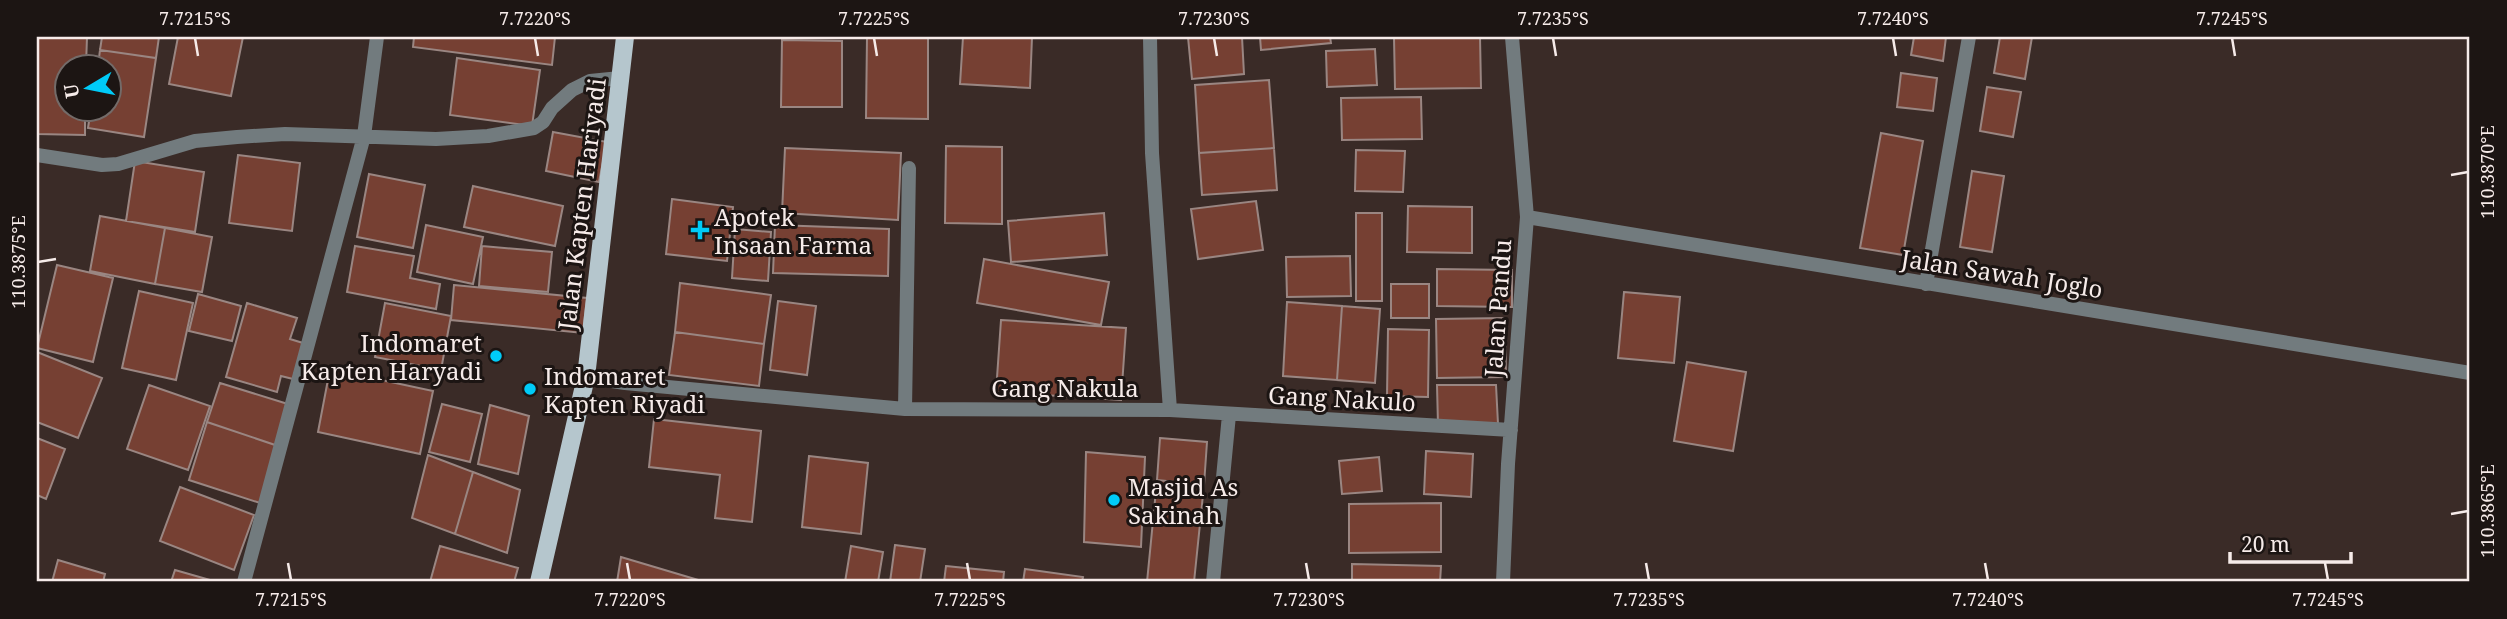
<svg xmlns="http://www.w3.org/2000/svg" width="2507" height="619" font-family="'Noto Serif',serif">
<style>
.building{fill:#764033;stroke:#9a8682;stroke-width:2}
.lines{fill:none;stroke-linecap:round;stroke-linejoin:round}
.street{stroke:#727b7e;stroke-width:14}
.primary{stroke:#b5c6cd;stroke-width:18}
.ticks{fill:none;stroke:#f6ebe9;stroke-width:2.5}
.poi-dot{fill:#00cbf8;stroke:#1c1513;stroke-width:2.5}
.labels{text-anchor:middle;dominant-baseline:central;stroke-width:6;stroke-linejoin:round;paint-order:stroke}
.street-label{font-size:24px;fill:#f6ebe9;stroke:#1c1513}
.poi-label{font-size:24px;fill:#f6ebe9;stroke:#1c1513;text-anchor:start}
.neatline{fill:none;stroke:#f6ebe9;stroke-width:2.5}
.ticks-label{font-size:18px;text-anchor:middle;fill:#f6ebe9}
</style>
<rect width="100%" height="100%" fill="#3a2b27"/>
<!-- building -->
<path class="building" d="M37,37H87L86,66H66V108H85V135L37,134Z
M102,37H159L156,58L100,50Z
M178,37H243L231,96L169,84Z
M414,37H555L552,65L413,47Z
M867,37H928V119L866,118Z
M963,37H1032L1030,88L960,84Z
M1188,37H1242L1244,74L1192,79Z
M1260,37H1330L1331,43L1261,50Z
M1394,37H1480L1481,88L1395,89Z
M1914,37H1946L1943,61L1911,55Z
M2000,37H2032L2025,79L1994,73Z
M782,40L842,41V107H781Z
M1375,49L1377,85L1327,87L1326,51Z
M100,50L156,58L144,137L88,128L91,108H108V66H98Z
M457,58L540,70L532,126L450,115Z
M1901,73L1937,78L1933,111L1897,107Z
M1269,80L1274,148L1199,153L1195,85Z
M1987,87L2021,92L2013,137L1980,131Z
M1421,97L1422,139L1342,140L1341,98Z
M553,132L607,142L599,182L546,171Z
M1881,133L1923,141L1903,255L1860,248Z
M946,146L1002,147V224L945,223Z
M785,148L901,153L898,220L782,213Z
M1274,148L1277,190L1202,195L1199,153Z
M1356,150L1405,151L1403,192L1355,191Z
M238,155L300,163L292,231L229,223Z
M135,161L204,172L195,232L126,221Z
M1972,171L2004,176L1992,252L1960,247Z
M369,174L425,185L413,248L357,237Z
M473,186L563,206L555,246L464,227Z
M672,199L733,207L727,261L666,254Z
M1256,201L1263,250L1198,259L1191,209Z
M1408,206L1472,207V253L1407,252Z
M1104,213L1107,255L1011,262L1008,221Z
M1356,213H1382V301H1356Z
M100,216L165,228L155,284L90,271Z
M426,225L483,237L473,284L417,272Z
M775,225L889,229L888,276L773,273Z
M165,228L212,237L202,292L155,284Z
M735,229L771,232L768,281L732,278Z
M355,246L414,256L410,278L440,284L436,309L347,292Z
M482,246L552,252L548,292L479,286Z
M1350,256L1351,296L1287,297L1286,257Z
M984,259L1109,282L1101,325L977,303Z
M57,265L113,278L93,362L37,348Z
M1437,269L1512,270V307L1437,306Z
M680,283L771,295L764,344L675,332Z
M1391,284H1429V318H1391Z
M454,285L587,298L583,333L451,320Z
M139,291L193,303L176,380L122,368Z
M1624,292L1680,297L1674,363L1618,358Z
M198,294L241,306L232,341L189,331Z
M778,301L816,306L807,375L770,370Z
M1287,302L1342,306L1337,380L1283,376Z
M247,303L297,318L290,339L303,343L293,379L281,376L277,392L226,377Z
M385,303L451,316L441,370L375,357Z
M1342,306L1380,309L1375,383L1337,380Z
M1505,318L1506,377L1437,378L1436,319Z
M1001,320L1126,328L1121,400L996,392Z
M1388,329L1429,330L1428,397L1387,396Z
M675,332L764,344L759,386L669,375Z
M37,352L102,378L78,438L37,422Z
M1687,362L1746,372L1733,451L1674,441Z
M330,369L433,391L420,454L318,432Z
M220,383L291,405L278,446L207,422Z
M149,385L210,406L188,470L127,449Z
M1437,385H1496L1498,424L1438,425Z
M442,404L482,414L470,462L429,452Z
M490,405L529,416L518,474L478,464Z
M654,419L761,431L752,522L715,518L720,475L649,467Z
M207,422L278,446L260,503L189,480Z
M37,438L65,449L46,499L37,495Z
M1160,438L1207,442L1204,485L1157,480Z
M1426,451L1473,454L1471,497L1424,494Z
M1086,452L1145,457L1141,547L1084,542Z
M428,455L473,472L455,534L412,518Z
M809,456L868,463L861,534L802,527Z
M1379,457L1382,491L1342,494L1339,461Z
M473,472L520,490L507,553L455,534Z
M1157,480L1204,485L1194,582H1147Z
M180,487L254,515L234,570L160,541Z
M1441,503V552L1349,553V504Z
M895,545L925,549L920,582H890Z
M440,546L518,568L514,582H430Z
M851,546L883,552L878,582H845Z
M621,557L705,582H617Z
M58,560L105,574L103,582H52Z
M1352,564L1441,566L1440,582H1352Z
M946,566L1004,572L1003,582H944Z
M1025,569L1083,577L1082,582H1023Z
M175,570L217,582H171Z"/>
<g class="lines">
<!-- street -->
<path class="street" d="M37,155L102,165L118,164L195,141L237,137L285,134L436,139L488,136L534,128L543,122L552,108L572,90L590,81L620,78
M1527,217L2470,373
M1926,284L1969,37
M586,377L625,383L905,409L1170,410L1152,153L1150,37
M905,409L909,168
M1170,410L1511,430
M244,582L364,136L377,37
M1213,582L1229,415
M1503,582L1508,464L1527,217L1512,37"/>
<!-- primary -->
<path class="primary" d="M539,582L586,377L625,37"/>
</g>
<!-- ticks -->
<path class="ticks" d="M195,38L198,56M535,38L538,56M874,38L877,56M1214,38L1217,56M1553,38L1556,56M1893,38L1896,56M2232,38L2235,56M2451,175L2468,172M38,262L56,259M2451,514L2468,511M288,563L291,580M627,563L630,580M967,563L970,580M1306,563L1309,580M1646,563L1649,580M1985,563L1988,580M2325,563L2328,580"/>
<!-- markers -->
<g class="poi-dot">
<path d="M696.5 219.5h7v7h7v7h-7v7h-7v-7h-7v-7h7z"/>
<circle cx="496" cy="356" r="7"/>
<circle cx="530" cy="389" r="7"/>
<circle cx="1114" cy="500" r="7"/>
</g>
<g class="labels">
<!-- street labels -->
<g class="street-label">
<text transform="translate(581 204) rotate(-83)">Jalan Kapten Hariyadi</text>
<text transform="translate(2002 273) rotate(9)">Jalan Sawah Joglo</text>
<text transform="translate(1497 308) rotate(-86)">Jalan Pandu</text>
<text x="1065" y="387">Gang Nakula</text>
<text transform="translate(1342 398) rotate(3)">Gang Nakulo</text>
</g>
<!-- poi labels -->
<g class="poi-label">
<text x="714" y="216">Apotek<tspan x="714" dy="28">Insaan Farma</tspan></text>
<text x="482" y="342" text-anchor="end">Indomaret<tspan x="482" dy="28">Kapten Haryadi</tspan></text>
<text x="544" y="375">Indomaret<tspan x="544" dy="28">Kapten Riyadi</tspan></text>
<text x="1128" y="486">Masjid As<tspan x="1128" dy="28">Sakinah</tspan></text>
</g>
</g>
<!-- border -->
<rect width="2507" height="619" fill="none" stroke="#1c1513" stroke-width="77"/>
<!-- north arrow -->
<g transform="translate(88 88) rotate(260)"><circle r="33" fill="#1c1513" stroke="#736b69" stroke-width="2"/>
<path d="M0-5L12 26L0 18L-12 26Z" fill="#00cbf8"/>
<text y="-10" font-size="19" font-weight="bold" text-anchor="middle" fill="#f6ebe9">U</text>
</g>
<!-- scale -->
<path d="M2230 552v10h121v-10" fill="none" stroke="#f6ebe9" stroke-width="3.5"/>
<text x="2241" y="552" font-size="21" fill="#f6ebe9" stroke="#1c1513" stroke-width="5" paint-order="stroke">20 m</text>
<rect x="38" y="38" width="2430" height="542" class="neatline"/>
<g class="ticks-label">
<text x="195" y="25">7.7215°S</text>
<text x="535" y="25">7.7220°S</text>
<text x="874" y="25">7.7225°S</text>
<text x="1214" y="25">7.7230°S</text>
<text x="1553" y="25">7.7235°S</text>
<text x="1893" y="25">7.7240°S</text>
<text x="2232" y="25">7.7245°S</text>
<text transform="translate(2488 172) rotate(-90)" y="6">110.3870°E</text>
<text transform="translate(19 262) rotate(-90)" y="6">110.3875°E</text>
<text transform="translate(2488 511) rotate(-90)" y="6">110.3865°E</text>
<text x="291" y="606">7.7215°S</text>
<text x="630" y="606">7.7220°S</text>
<text x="970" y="606">7.7225°S</text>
<text x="1309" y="606">7.7230°S</text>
<text x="1649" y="606">7.7235°S</text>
<text x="1988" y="606">7.7240°S</text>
<text x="2328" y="606">7.7245°S</text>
</g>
</svg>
